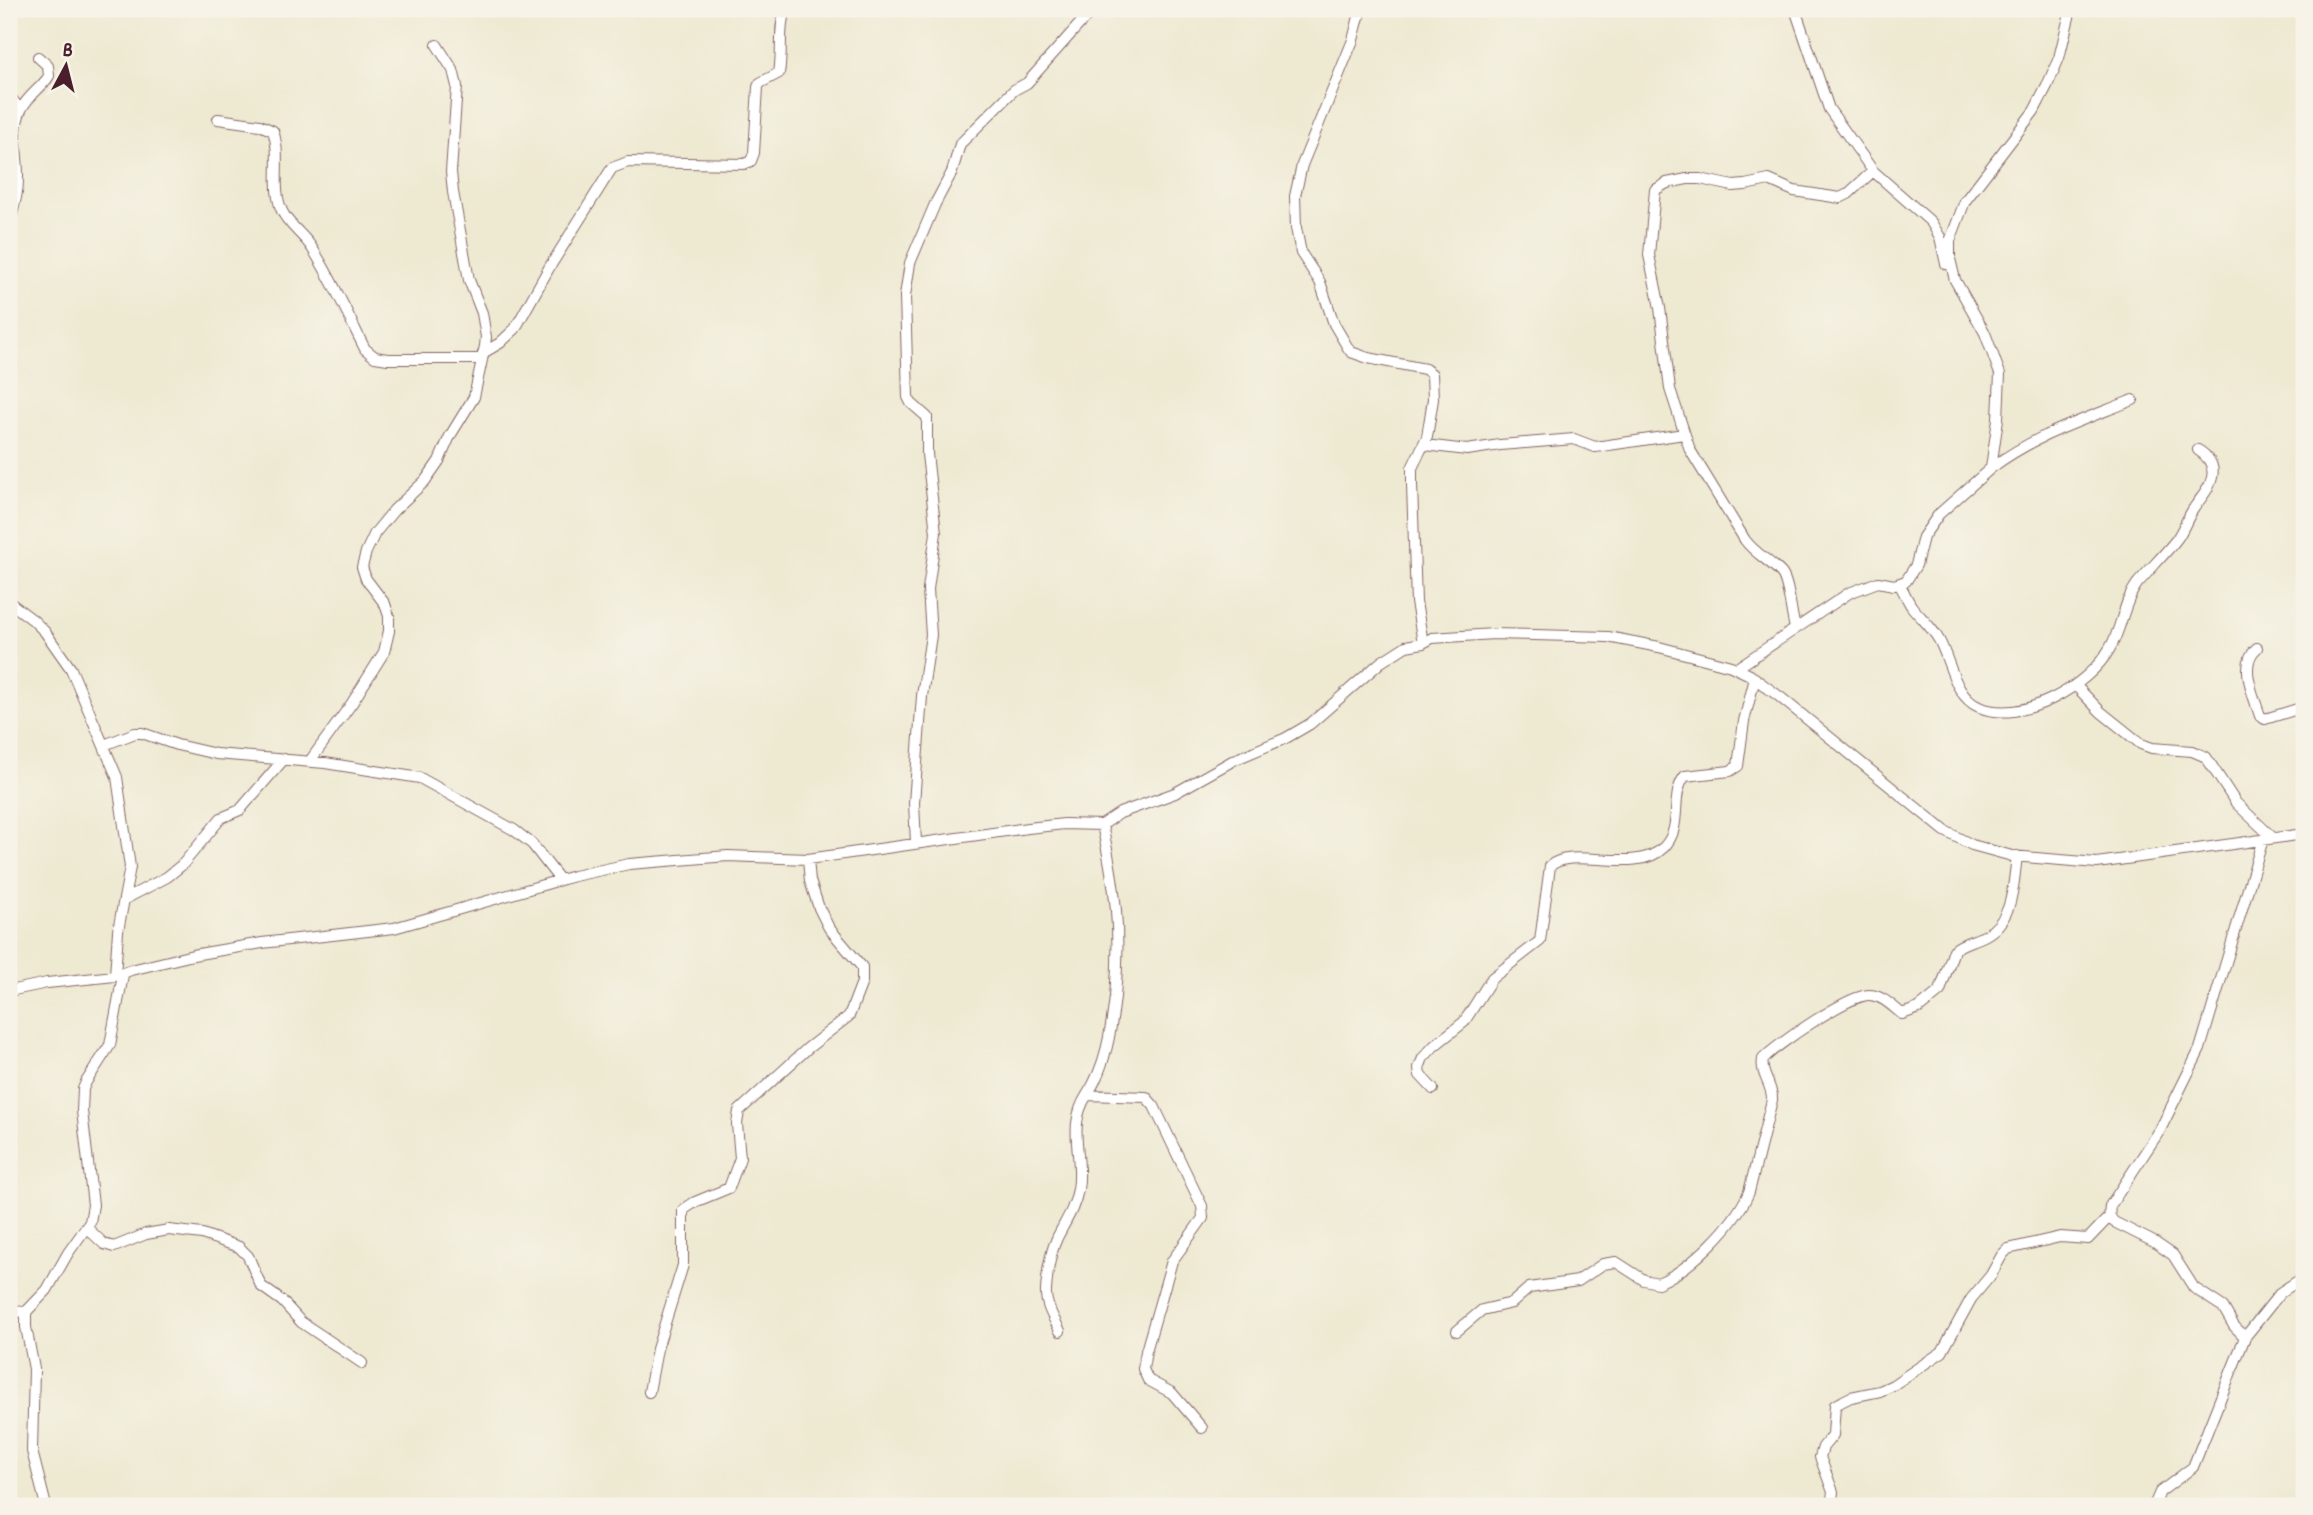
<svg xmlns="http://www.w3.org/2000/svg" width="2313" height="1515" font-family="'Patrick Hand',sans-serif">
<style>
.lines{fill:none;stroke-linecap:round;stroke-linejoin:round}
.minor-casing{stroke:#836665;stroke-width:12}
.minor{stroke:#fff;stroke-width:10}
</style>
<rect width="100%" height="100%" fill="#f7f3e8"/>
<filter id="ink" filterUnits="userSpaceOnUse"><feTurbulence type="fractalNoise" baseFrequency=".0143" numOctaves="2"/><feDisplacementMap in="SourceGraphic" scale="14" xChannelSelector="R" yChannelSelector="G"/><feConvolveMatrix kernelMatrix="1 2 1 2 8 2 1 2 1" color-interpolation-filters="sRGB"/></filter>
<filter id="wash" filterUnits="userSpaceOnUse"><feTurbulence type="fractalNoise" baseFrequency=".00686" numOctaves="4" result="noise"/><feDisplacementMap in="SourceGraphic" scale="28" xChannelSelector="R" yChannelSelector="G"/><feGaussianBlur stdDeviation="1.57" result="paint"/><feColorMatrix in="noise" values="0 0 0 0 0 0 0 0 0 0 0 0 0 0 0 0 0 1.4 0 .05"/><feComposite in="paint" operator="in"/></filter>
<g filter="url(#wash)">
<rect width="100%" height="100%" fill="#eee9d1"/>
</g>
<g filter="url(#ink)">
<g class="lines">
<defs>
<path id="minor" d="M1361,9L1353,40L1302,165L1295,196L1296,228L1301,253L1320,282L1334,324L1348,348L1351,352L1368,358L1425,369L1432,374L1433,399L1427,437L1412,468V485L1416,602L1423,643
M1795,9L1829,109L1873,171L1931,222L1940,237L1946,264
M9,95L20,110
M218,119L260,125L273,131C282,156 271,187 282,211C289,226 304,235 312,248C333,280 348,316 365,349L375,357L388,359H481
M9,224C13,210 18,196 18,181C19,158 11,132 21,110C27,96 41,89 49,76L48,66L38,57
M483,353L500,343L515,329L549,268L612,168L628,162L744,164L751,161L754,153L758,87L760,83L779,73C783,51 778,30 785,9
M1425,445L1467,450L1500,445L1574,439L1595,447L1684,434
M1991,468C2035,435 2083,420 2133,400
M1894,585L1899,584C1904,591 1907,600 1912,607C1921,618 1932,627 1939,640C1951,662 1954,696 1979,707C2022,725 2089,686 2110,648C2122,628 2123,603 2137,584C2150,569 2164,555 2176,540C2183,531 2187,518 2194,508C2199,500 2209,490 2211,481C2216,467 2209,457 2198,450
M9,602L33,620L45,632L71,669L117,777L130,867L118,931L115,976
M1795,628C1791,614 1789,584 1782,574C1771,561 1755,554 1745,540L1690,450L1670,389L1660,308L1649,255L1655,190L1667,183L1687,179H1700L1733,186L1745,185L1769,180L1794,191L1840,198L1848,194L1873,171
M2257,648C2238,663 2254,697 2260,716L2265,719L2304,707
M1737,668L1849,593L1878,582L1894,585L1906,581L1916,565L1923,537L1939,514L1991,468L1998,419L2000,374L1985,333L1955,280L1950,259V241L1965,201L2034,111L2047,86L2059,58L2071,9
M2075,685L2101,712L2141,744L2152,748L2192,751L2206,757L2236,803L2273,838
M104,745L135,733H142L177,745L216,754L325,763L420,778L514,830L532,844L560,880
M310,761L352,703L384,652L389,631V616L385,604L366,579L362,567L366,552L375,533L394,510L425,481L439,461L450,436L474,397L485,346L486,337L482,313L469,280L453,192L451,172L457,86L453,70L437,45
M1102,825C1116,889 1121,932 1115,997C1111,1031 1106,1066 1087,1095L1146,1097L1154,1106L1202,1206L1203,1218L1172,1261L1146,1351L1143,1369L1148,1380L1172,1393L1202,1428
M916,843L914,803L922,696L931,635L928,589L936,533L927,454V417L911,403L908,397L905,296L910,263L935,204L952,172L960,144L1014,90L1027,83L1093,9
M125,899L167,877L183,864L221,818L240,810L284,759
M9,991L47,983L115,976L131,970L193,955L262,943L394,928L574,876L629,864L728,856L808,859L1028,828L1064,824L1102,825L1120,813L1175,793L1234,760L1286,738L1310,724L1381,662L1406,646L1423,643L1432,638L1494,634L1608,637L1659,647L1731,666L1750,675L1780,697L1945,831L1972,845L2012,856L2097,863L2304,834
M1433,1089L1420,1075L1419,1068L1423,1058L1434,1046L1464,1022L1492,978L1540,941L1550,866C1572,845 1636,876 1664,847C1684,826 1669,797 1685,776L1730,771L1738,766L1744,721L1755,678
M87,1228L104,1244L114,1247L146,1234L169,1230L202,1234L239,1247L248,1256L261,1286L282,1301L301,1322L362,1363
M9,1311L26,1312
M1060,1331C1054,1318 1045,1305 1046,1291C1047,1275 1050,1253 1057,1238C1065,1222 1075,1208 1078,1189C1084,1157 1066,1127 1087,1095
M1457,1331L1482,1310L1512,1303L1529,1288L1578,1281L1603,1264L1616,1262L1644,1280L1658,1283C1690,1270 1735,1225 1749,1192L1772,1100C1773,1085 1760,1075 1763,1059C1776,1045 1851,993 1870,995C1883,996 1893,1007 1902,1014L1919,1008L1940,991L1954,950C1963,942 1974,941 1984,936C2014,921 2013,885 2017,856
M2245,1337L2234,1326L2223,1307L2194,1288L2173,1255L2154,1242L2114,1222C2109,1217 2109,1214 2110,1206L2160,1130L2200,1049L2263,839
M649,1392L657,1349L683,1265V1210L695,1202L729,1188L740,1158L737,1124L739,1111L808,1048L849,1016L862,982V967L829,928L819,908L810,881L808,859
M46,1506L32,1451L34,1369L26,1327V1312L47,1290L68,1253L90,1222L93,1205L82,1111L83,1089L86,1082L110,1045L123,975
M1831,1506L1833,1492L1820,1457L1823,1447L1833,1435L1835,1405L1851,1397L1880,1391L1893,1385L1942,1352L1971,1299L1991,1275L2002,1255L2008,1249L2060,1237L2088,1239L2109,1217
M2154,1506L2160,1492L2193,1467L2245,1337L2281,1292L2304,1277"/>
</defs>
<!-- minor casing -->
<use href="#minor" class="minor-casing"/>
<!-- minor -->
<use href="#minor" class="minor"/>
</g>
</g>
<!-- margin -->
<rect width="2313" height="1515" fill="none" stroke="#f7f3e8" stroke-width="35"/>
<!-- north arrow -->
<g transform="translate(66 66) rotate(7)" stroke="#f7f3e8" stroke-width="5" paint-order="stroke">
<path d="M0-5L12 26L0 18L-12 26Z" fill="#4a1f2b"/>
<text y="-10" font-size="19" font-weight="bold" text-anchor="middle" fill="#4a1f2b">B</text>
</g>
</svg>
